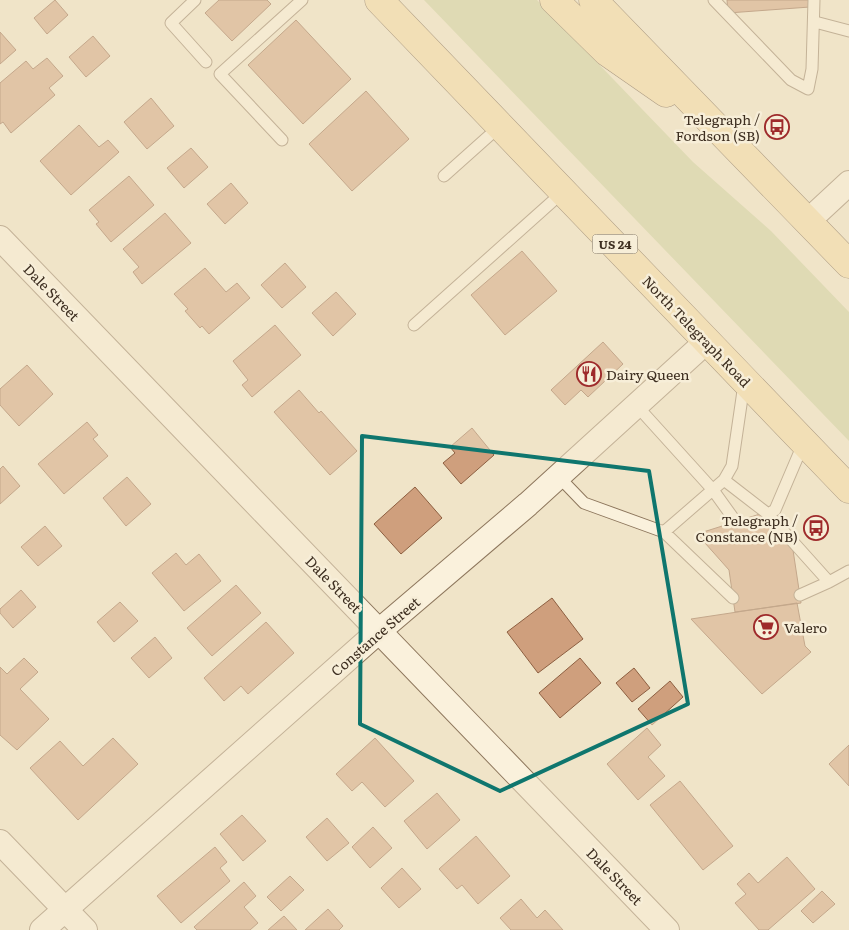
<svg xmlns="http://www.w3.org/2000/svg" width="849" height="930" font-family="Literata,serif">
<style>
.green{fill:#c9cf9b}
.building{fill:#cf9f7d;stroke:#8d5f41}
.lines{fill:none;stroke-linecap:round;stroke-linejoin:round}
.lane-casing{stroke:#8d765c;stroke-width:13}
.street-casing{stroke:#8d765c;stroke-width:26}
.primary-casing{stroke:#5b4430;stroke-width:29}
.lane{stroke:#faf1dc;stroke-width:11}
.street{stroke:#faf1dc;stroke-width:24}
.primary{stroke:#f3d9a0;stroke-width:28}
.marked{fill:none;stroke:#0f766e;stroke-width:4;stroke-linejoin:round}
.labels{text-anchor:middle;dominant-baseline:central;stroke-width:5;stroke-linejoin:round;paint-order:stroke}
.shield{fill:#f7eed8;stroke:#756857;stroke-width:1}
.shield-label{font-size:12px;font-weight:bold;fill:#3d2e20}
.poi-label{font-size:14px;fill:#3d2e20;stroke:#f7eed8;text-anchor:end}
.street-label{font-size:14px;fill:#3d2e20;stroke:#f7eed8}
</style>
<rect width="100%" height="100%" fill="#f0e4c8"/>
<!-- green -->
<path class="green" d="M424,0H537L693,162L771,231L849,312V441Z"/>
<!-- building -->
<path class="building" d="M55,0L68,15L47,34L34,18Z
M219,0H267L271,4L232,41L205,13Z
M727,0H810V7L728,13Z
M296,20L351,79L303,124L248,65Z
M0,32L16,50L0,64Z
M93,36L110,56L86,77L69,57Z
M47,58L63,76L49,88L55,95L11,133L3,122L0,124V83L26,61L33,69Z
M366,91L409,139L352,191L309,144Z
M151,98L174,126L147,149L124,122Z
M79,125L99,147L108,140L119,152L71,195L40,161Z
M191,148L208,167L184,188L167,168Z
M129,176L154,205L111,242L96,224L99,222L89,210Z
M231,183L248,203L225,224L207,204Z
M165,213L191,243L142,284L133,272L139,267L123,249Z
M522,251L557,291L505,335L471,295Z
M285,263L306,287L282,308L261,285Z
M205,268L226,292L237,283L250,298L209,334L202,326L200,328L185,311L188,309L174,294Z
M336,292L356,314L333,336L312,313Z
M275,325L301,355L252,397L242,385L248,380L233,361Z
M603,342L623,364L588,397L581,390L565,405L551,390Z
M27,365L53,394L19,426L0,405V389Z
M299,390L319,413L321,411L357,451L330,475L274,412Z
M87,422L98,435L93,439L108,456L64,494L38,464Z
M472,428L494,455L461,484L443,463L455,453L450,447Z
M3,466L20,486L0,504V469Z
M127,477L151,504L126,526L103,498Z
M415,487L442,518L401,554L374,524Z
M760,514L793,550L801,603L735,612L729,570L697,534Z
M45,526L62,546L38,566L21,547Z
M176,553L186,565L199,554L221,581L184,611L152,573Z
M236,585L261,613L212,656L187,628Z
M21,590L36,607L13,628L0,613V609Z
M552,598L583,639L538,673L507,632Z
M120,602L138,621L114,642L97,622Z
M797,603L805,646L811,652L762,694L691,619Z
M266,622L294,653L248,694L241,686L224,701L204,678Z
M155,637L172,658L149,678L131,658Z
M24,658L38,672L20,689L49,719L17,750L0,735V667L7,674Z
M580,658L601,683L560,718L539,693Z
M634,668L650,688L632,702L616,683Z
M670,681L683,697L652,725L638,709Z
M647,728L661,745L648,757L665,776L638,800L607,764Z
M113,738L138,764L78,820L30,768L60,741L83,766Z
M375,738L414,781L385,807L362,782L352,791L336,774Z
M849,745V786L829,764Z
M680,781L733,846L703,870L650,805Z
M437,793L460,820L427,849L404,821Z
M242,815L266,841L243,861L220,834Z
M327,818L349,843L327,861L306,837Z
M373,827L392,848L370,868L352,847Z
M476,836L510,876L478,904L462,885L457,889L439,869Z
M215,847L227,862L220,868L230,881L181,923L157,896Z
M787,857L815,889L768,930H759L735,903L746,894L737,884L749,873L758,883Z
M402,868L421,889L399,908L381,888Z
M290,876L304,890L281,911L267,897Z
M244,882L256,896L244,907L258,923L250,930H197L194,927Z
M822,891L835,904L813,923L801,911Z
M521,899L537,918L545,910L563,930H511L500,918Z
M328,909L343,926L339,930H305Z
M284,916L297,930H268Z"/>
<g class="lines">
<defs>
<path id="lane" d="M195,0L171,23L206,62
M714,0L791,80L808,89L812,69L814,0
M815,22L849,31
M282,140L220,74L302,0
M444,176L500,126
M414,325L564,191
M637,406L713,490L736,522
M804,442L775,510L768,514L829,582L849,571
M558,476L584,503L664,532
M724,480L732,466L744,384
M800,595L829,582
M733,598L664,532L724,480L768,514"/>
<path id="street" d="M808,221L849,183
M0,238L667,930
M0,842L85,930
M42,930L379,631L528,504L707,341"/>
<path id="primary" d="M379,0L849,489
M554,0L607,52L666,93
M593,0L849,264"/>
</defs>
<!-- lane casing -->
<use href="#lane" class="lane-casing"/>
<!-- street casing -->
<use href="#street" class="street-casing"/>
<!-- primary casing -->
<use href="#primary" class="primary-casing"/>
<!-- lane -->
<use href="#lane" class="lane"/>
<!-- street -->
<use href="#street" class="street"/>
<!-- primary -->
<use href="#primary" class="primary"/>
</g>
<!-- marked area -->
<path d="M0 0H849V930H0ZM362,436L649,471L688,704L500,791L360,724Z" fill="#f0e4c8" fill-opacity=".55" fill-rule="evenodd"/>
<path class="marked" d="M362,436L649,471L688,704L500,791L360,724Z"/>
<!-- icons -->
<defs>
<symbol id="bus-ring" viewBox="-11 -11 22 22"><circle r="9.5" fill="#f7eed8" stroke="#9e2a2b" stroke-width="1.5"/><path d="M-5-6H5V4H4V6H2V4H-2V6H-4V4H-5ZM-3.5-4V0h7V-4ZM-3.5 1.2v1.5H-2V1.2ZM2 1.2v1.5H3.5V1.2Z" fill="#9e2a2b"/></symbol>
<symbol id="restaurant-ring" viewBox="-11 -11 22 22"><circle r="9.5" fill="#f7eed8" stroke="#9e2a2b" stroke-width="1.5"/><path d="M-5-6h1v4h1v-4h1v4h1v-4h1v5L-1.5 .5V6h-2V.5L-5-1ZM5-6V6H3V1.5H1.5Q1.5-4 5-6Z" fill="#9e2a2b"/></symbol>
<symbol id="supermarket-ring" viewBox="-11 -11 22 22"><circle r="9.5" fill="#f7eed8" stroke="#9e2a2b" stroke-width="1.5"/><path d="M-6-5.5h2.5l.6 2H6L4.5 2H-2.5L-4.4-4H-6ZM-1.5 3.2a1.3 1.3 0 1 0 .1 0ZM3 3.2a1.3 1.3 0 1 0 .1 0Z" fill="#9e2a2b"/></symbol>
</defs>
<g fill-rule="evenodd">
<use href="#bus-ring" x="763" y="113" width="28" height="28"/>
<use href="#restaurant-ring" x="575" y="360" width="28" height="28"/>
<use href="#bus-ring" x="802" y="514" width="28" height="28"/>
<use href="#supermarket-ring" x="752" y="613" width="28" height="28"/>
</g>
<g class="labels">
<!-- shield labels -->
<rect class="shield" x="592.5" y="234.5" width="45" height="19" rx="4"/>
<g class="shield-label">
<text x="615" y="244">US 24</text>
</g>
<!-- poi labels -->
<g class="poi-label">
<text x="760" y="119">Telegraph /<tspan x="760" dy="16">Fordson (SB)</tspan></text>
<text x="606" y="374" text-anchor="start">Dairy Queen</text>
<text x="798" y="520">Telegraph /<tspan x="798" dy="16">Constance (NB)</tspan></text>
<text x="784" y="627" text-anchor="start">Valero</text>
</g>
<!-- street labels -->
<g class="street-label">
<text transform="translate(52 292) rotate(46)">Dale Street</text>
<text transform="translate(697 331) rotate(46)">North Telegraph Road</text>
<text transform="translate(334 584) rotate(46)">Dale Street</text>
<text transform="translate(375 636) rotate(-41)">Constance Street</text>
<text transform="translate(615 876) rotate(46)">Dale Street</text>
</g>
</g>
</svg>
